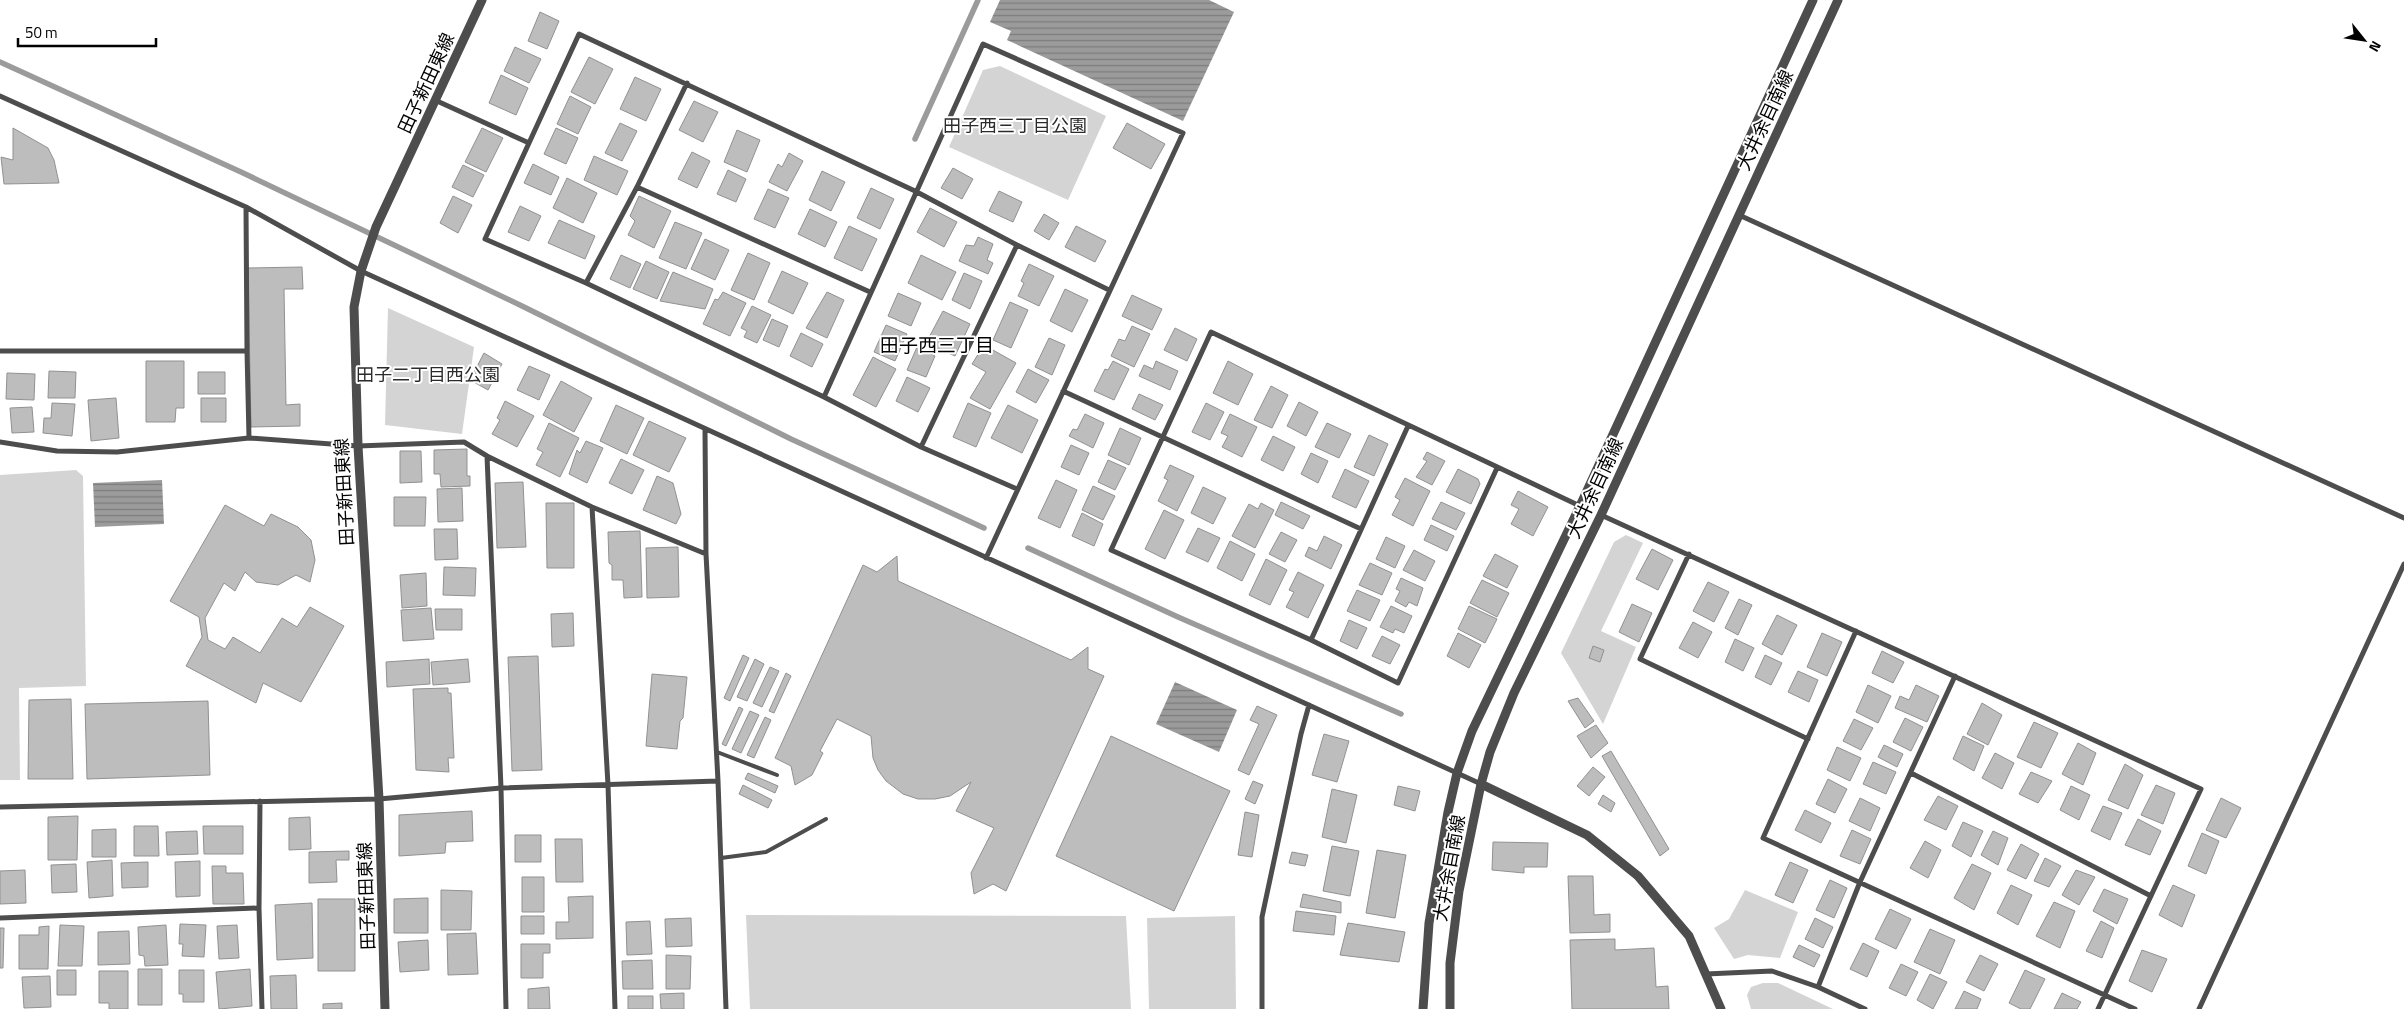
<svg xmlns="http://www.w3.org/2000/svg" width="2404" height="1009" font-family="'Titillium Web','Noto Sans JP',sans-serif">
<style>
.green{fill:#d4d4d4}
.water{fill:url(#water-rules)}
.lines{fill:none;stroke-linecap:round;stroke-linejoin:round}
.stream{stroke:#9b9b9b;stroke-width:5.5}
.building{fill:#bdbdbd;stroke:#919191}
.service{stroke:#4d4d4d;stroke-width:4}
.minor{stroke:#4d4d4d;stroke-width:5}
.tertiary{stroke:#4d4d4d;stroke-width:9}
.labels{text-anchor:middle;dominant-baseline:central;stroke-width:4;stroke-linejoin:round;paint-order:stroke}
.street-label{font-size:18px;fill:#000;stroke:#fff}
.park-label{font-size:18px;fill:#2b2b2b;stroke:#fff}
.neighbourhood-label{font-size:19px;fill:#000;stroke:#fff}
</style>
<defs>
<pattern id="water-rules" width="6" height="5" patternUnits="userSpaceOnUse" patternTransform="scale(1.25)"><rect width="6" height="5" fill="#9b9b9b"/><path d="M0 2.5h6" fill="none" stroke="#7c7c7c"/></pattern>
</defs>
<rect width="100%" height="100%" fill="#fff"/>
<!-- green -->
<path class="green" d="M1000,66L1106,116L1068,200L949,147L983,70Z
M388,308L474,347L462,434L385,425Z
M76,470L83,476L86,686L19,688L20,780H0V475Z
M1626,535L1643,543L1601,631L1636,647L1603,724L1561,653L1614,542Z
M1745,890L1798,912L1780,958L1748,955L1734,959L1714,928L1729,919Z
M746,915L1126,916L1131,1009H750Z
M1235,916L1236,1009H1149L1147,918Z
M1763,983H1778L1833,1009H1751L1747,995L1751,987Z"/>
<!-- water -->
<path class="water" d="M1000,0H1209L1234,12L1183,121L1007,40L1011,31L990,22Z
M162,480L164,524L95,527L93,483Z
M1175,682L1237,710L1219,752L1156,724Z"/>
<g class="lines">
<!-- stream -->
<path class="stream" d="M0,62L241,172L522,306L791,439L984,528
M915,139L978,0
M1028,548L1178,617L1401,714"/>
</g>
<!-- building -->
<path class="building" d="M540,12L559,21L547,49L528,41Z
M515,47L541,59L529,83L504,71Z
M589,57L613,69L595,104L571,92Z
M501,75L528,88L516,115L489,103Z
M635,77L661,89L646,121L620,109Z
M570,96L591,107L578,134L557,124Z
M694,101L718,112L703,142L679,130Z
M620,123L637,131L622,161L605,153Z
M1127,123L1165,144L1151,169L1113,148Z
M13,128L48,148L54,160L59,183L4,184L1,157L13,160Z
M482,128L503,138L486,172L465,162Z
M556,128L578,138L566,164L544,154Z
M737,130L760,140L747,172L724,162Z
M692,152L710,161L697,188L678,179Z
M789,153L803,161L787,191L769,182L778,164L782,167Z
M594,156L628,171L617,195L584,180Z
M533,164L559,177L551,195L524,183Z
M463,165L484,175L473,197L452,187Z
M953,168L973,179L962,199L941,188Z
M728,170L746,179L736,202L717,194Z
M822,171L845,182L831,211L809,200Z
M567,178L597,193L583,223L553,208Z
M871,188L894,199L880,229L857,218Z
M768,189L789,198L775,228L754,219Z
M999,191L1022,202L1013,222L989,211Z
M453,196L472,205L458,233L440,223Z
M639,196L671,211L654,248L628,235L635,221L630,216Z
M520,206L541,216L529,241L508,232Z
M930,208L957,222L944,247L917,232Z
M810,209L837,222L825,247L798,234Z
M1044,214L1059,223L1049,240L1034,231Z
M559,220L595,236L585,259L548,243Z
M675,222L702,233L686,269L659,258Z
M849,226L877,239L862,271L834,258Z
M1076,226L1106,241L1095,262L1065,247Z
M978,237L993,244L987,260L993,263L988,274L959,261L966,245L974,246Z
M705,239L729,250L715,280L691,269Z
M748,253L770,263L754,300L731,290Z
M621,255L641,264L630,288L610,279Z
M921,255L956,272L942,300L908,283Z
M646,261L669,272L657,299L633,289Z
M1029,264L1054,276L1039,306L1018,296L1024,283L1021,281Z
M302,267L303,289H284L286,405L300,404V426L251,427L248,268Z
M782,271L808,283L793,314L768,302Z
M673,272L713,289L705,309L660,301Z
M964,273L982,281L970,309L952,300Z
M1065,289L1088,300L1072,332L1050,321Z
M723,292L746,303L730,336L703,324L715,299L718,300Z
M827,292L844,300L827,338L806,328Z
M898,293L921,303L911,326L888,316Z
M1132,295L1162,309L1152,330L1122,316Z
M1010,302L1028,310L1011,348L993,340Z
M752,306L771,315L757,343L744,337L747,331L741,328Z
M943,311L970,324L955,356L926,343Z
M772,319L788,326L779,347L763,340Z
M886,325L907,334L895,361L874,352Z
M1132,326L1150,334L1134,367L1111,356L1119,339L1125,341Z
M1175,328L1197,339L1187,361L1164,350Z
M801,333L823,344L812,367L790,356Z
M1049,338L1065,345L1052,375L1035,367Z
M984,345L1016,363L990,409L970,398L986,372L972,364Z
M917,347L935,356L926,377L907,370Z
M484,353L502,364L488,390L470,380Z
M873,357L896,369L876,407L853,395Z
M146,361H184V408H176L175,422H146Z
M1113,361L1129,369L1114,400L1094,391L1105,369L1108,370Z
M1156,361L1178,371L1170,390L1139,376L1144,365L1153,369Z
M1228,361L1253,374L1238,405L1213,393Z
M529,366L550,375L539,400L517,390Z
M1028,369L1049,380L1036,403L1016,392Z
M49,371L76,372L75,398H48Z
M198,372H225V394H198Z
M7,373L35,374L34,400L6,399Z
M907,377L930,388L918,412L896,401Z
M561,381L592,398L574,432L543,415Z
M1271,386L1288,395L1272,428L1254,420Z
M1139,394L1163,405L1155,420L1132,409Z
M116,398L119,438L91,441L88,400Z
M201,398H226V422H201Z
M505,401L534,416L517,447L492,434L500,420L497,418Z
M1299,402L1318,412L1306,436L1287,426Z
M52,403L75,404L72,436L43,433L44,418H51Z
M968,403L991,413L976,447L953,437Z
M1206,403L1224,412L1210,440L1192,432Z
M616,405L644,418L627,454L600,441Z
M1008,405L1038,420L1022,453L991,438Z
M32,407L34,432L12,433L10,408Z
M1085,414L1104,423L1093,448L1069,436L1073,429L1077,430Z
M1230,414L1257,427L1242,457L1222,447L1228,436L1221,433Z
M649,421L686,438L669,472L633,455Z
M549,423L579,438L560,477L536,465L543,452L537,449Z
M1327,423L1351,434L1339,458L1315,447Z
M1120,428L1141,438L1129,465L1108,455Z
M1369,435L1388,444L1374,476L1354,467Z
M1273,436L1295,447L1283,471L1261,460Z
M586,441L603,448L587,483L569,474L577,450L580,453Z
M1071,445L1089,453L1079,475L1061,467Z
M467,449V476H470V486L441,487L440,474H434V450Z
M400,451H421L422,482L400,483Z
M1427,452L1445,461L1432,485L1416,477L1427,461L1423,459Z
M1311,453L1328,461L1318,483L1301,474Z
M621,459L644,470L632,494L609,483Z
M1108,460L1126,468L1115,490L1098,482Z
M1170,465L1194,476L1177,511L1158,501L1168,480L1164,478Z
M1345,469L1369,481L1356,508L1332,497Z
M1458,469L1478,479L1480,484L1471,504L1446,492Z
M657,476L673,483L681,514L676,524L643,510Z
M1405,478L1430,491L1413,526L1392,515L1400,500L1395,497Z
M1056,480L1077,490L1060,528L1038,518Z
M523,482L526,547L497,548L495,483Z
M1093,486L1115,496L1103,520L1082,510Z
M1203,487L1226,498L1213,524L1191,513Z
M462,488L463,521L438,522L437,489Z
M1518,491L1548,507L1533,536L1511,524L1519,509L1511,505Z
M394,497H426L425,526H394Z
M1281,502L1310,516L1303,529L1275,515Z
M1441,502L1465,513L1456,530L1432,519Z
M546,503H574V568H547Z
M1261,503L1274,510L1255,548L1232,536L1249,504L1258,509Z
M225,505L264,526L271,514L298,527L311,540L315,560L310,582L296,575L278,585L256,582L245,572L235,591L224,583L205,618L208,640L225,649L233,637L260,653L282,618L297,627L310,607L344,626L301,702L263,683L256,703L186,666L202,637L199,617L170,601Z
M1164,510L1184,520L1165,559L1145,549Z
M1082,513L1103,524L1094,546L1072,536Z
M1431,525L1454,536L1447,551L1424,540Z
M1198,528L1220,538L1208,562L1186,552Z
M434,529H457L458,559L435,560Z
M640,531L642,597L624,598L623,580H612V565L609,563L608,532Z
M1281,532L1297,540L1285,562L1269,554Z
M1324,536L1342,545L1331,569L1305,556L1309,547L1317,551Z
M1386,537L1405,546L1395,568L1376,559Z
M1230,541L1255,554L1242,581L1217,568Z
M678,547L679,597L647,598L646,548Z
M1652,549L1673,560L1658,590L1636,579Z
M1414,550L1435,561L1425,581L1403,570Z
M1495,554L1518,566L1507,588L1483,576Z
M897,556L898,581L1071,660L1088,647V669L1104,676L1006,891L993,884L974,894L971,873L994,828L956,811L971,782L950,796L935,799H918L903,794L886,781L878,770L873,758L871,736L837,719L820,751L823,753L812,775L795,785L791,766L775,758L863,565L877,572Z
M1266,559L1287,570L1270,605L1249,595Z
M1370,563L1392,573L1382,595L1359,585Z
M444,567L476,568L475,596L443,595Z
M1298,572L1324,585L1308,618L1286,607L1294,592L1289,590Z
M426,573L427,606L402,608L400,575Z
M1401,578L1423,588L1417,606L1409,602L1406,607L1395,601L1400,591L1396,589Z
M1482,580L1509,593L1497,617L1470,603Z
M1708,582L1729,592L1714,622L1693,611Z
M1357,590L1380,600L1370,621L1347,611Z
M1739,599L1752,605L1738,635L1725,628Z
M1632,604L1652,613L1639,642L1619,632Z
M1391,606L1412,616L1404,633L1395,629L1393,633L1380,627Z
M1469,606L1497,619L1485,643L1458,629Z
M431,608L434,639L403,641L401,610Z
M435,609H462V630H436Z
M573,613L574,646L552,647L551,614Z
M1777,615L1797,625L1782,655L1762,644Z
M1349,620L1367,628L1357,649L1340,641Z
M1693,622L1712,632L1698,658L1679,648Z
M1458,633L1481,645L1469,668L1447,656Z
M1822,633L1842,642L1827,676L1807,667Z
M1382,636L1400,645L1390,664L1372,656Z
M1735,639L1754,648L1743,671L1725,662Z
M1593,646L1604,650L1600,662L1589,658Z
M1882,651L1904,662L1893,683L1872,673Z
M743,655L749,658L730,701L724,698Z
M1765,655L1782,663L1771,685L1755,677Z
M538,656L542,770L512,771L508,657Z
M429,659L430,684L387,687L386,662Z
M468,659L470,682L433,685L431,662Z
M755,659L764,664L747,701L737,697Z
M770,667L779,671L762,707L753,703Z
M1798,671L1818,680L1809,702L1788,692Z
M786,673L791,676L774,713L769,711Z
M652,674L687,677L683,718L680,721L677,749L646,746Z
M1868,685L1891,696L1878,723L1856,712Z
M1916,685L1939,696L1927,722L1895,708L1900,696L1909,700Z
M448,688V693H451L454,758H448L449,772L416,770L413,689Z
M1578,698L1594,721L1585,728L1568,701Z
M71,699L73,779H28L29,700Z
M208,701L210,775L87,779L85,704Z
M1982,703L2002,715L1988,745L1967,734Z
M1257,706L1277,715L1249,775L1238,770L1259,724L1250,720Z
M739,707L743,709L726,746L722,744Z
M750,711L759,715L741,753L732,749Z
M765,717L771,720L754,758L747,755Z
M1905,718L1923,727L1911,751L1893,742Z
M1854,719L1873,728L1861,750L1843,741Z
M2034,722L2058,733L2041,768L2017,757Z
M1596,725L1608,743L1591,758L1577,736Z
M1324,734L1349,741L1337,782L1312,775Z
M1111,736L1230,791L1174,911L1056,856Z
M1963,736L1984,746L1974,771L1953,759Z
M2078,743L2096,753L2083,785L2062,774Z
M1884,745L1903,754L1897,767L1878,757Z
M1837,747L1861,758L1850,781L1827,770Z
M1611,751L1669,849L1660,856L1602,756Z
M1995,753L2014,763L2002,789L1982,778Z
M1873,762L1896,772L1886,794L1863,784Z
M2125,764L2143,775L2128,809L2108,800Z
M1593,767L1605,777L1589,796L1577,786Z
M2031,772L2052,781L2038,803L2019,794Z
M748,773L778,786L775,793L745,779Z
M1828,779L1847,789L1835,813L1816,804Z
M1253,781L1263,785L1255,804L1245,799Z
M743,785L772,800L768,808L739,794Z
M2156,785L2175,793L2163,824L2141,815Z
M1398,786L1420,791L1415,811L1394,805Z
M2071,786L2090,795L2079,820L2060,810Z
M1332,789L1357,795L1346,843L1322,837Z
M1603,795L1615,803L1611,812L1598,804Z
M1938,796L1958,806L1946,830L1924,820Z
M1860,798L1880,808L1870,831L1849,821Z
M2221,798L2241,808L2226,838L2206,830Z
M2103,806L2122,813L2110,840L2091,831Z
M1805,810L1831,823L1821,843L1795,830Z
M472,811L473,841L446,842L445,853L399,856V815Z
M1245,812L1259,815L1252,857L1238,855Z
M78,816L77,860H48V817Z
M310,817L311,849L289,850V818Z
M2138,819L2161,831L2150,855L2125,845Z
M1963,822L1983,831L1971,857L1952,846Z
M134,826H158L159,856H134Z
M203,826H243V854H204Z
M116,829V857H92V830Z
M1852,830L1871,839L1860,864L1840,856Z
M197,831L198,854L167,855L166,832Z
M1993,831L2008,838L1998,865L1981,855Z
M2202,833L2219,841L2206,874L2188,866Z
M515,835H541V862H515Z
M555,839H582L583,882H556Z
M1925,841L1941,850L1928,878L1910,868Z
M1493,842L1548,843L1547,867H1524V873L1492,870Z
M2021,844L2039,854L2026,879L2007,870Z
M1332,846L1359,851L1350,896L1323,891Z
M1377,850L1406,855L1395,918L1366,913Z
M349,851V860H336L337,882L309,883V852Z
M1292,852L1308,855L1305,866L1289,863Z
M2045,858L2061,866L2049,887L2034,881Z
M112,860L113,896L89,898L87,862Z
M200,861V896L176,897L175,862Z
M148,862V887L122,888L121,863Z
M1790,862L1808,870L1793,903L1775,895Z
M76,864L77,892L52,893L51,865Z
M1972,864L1991,873L1974,910L1954,898Z
M212,866H226V873H243L244,904H213Z
M25,870L26,903L0,904V871Z
M2076,870L2095,877L2079,905L2062,895Z
M1568,876H1593L1594,915L1610,914V932L1570,933Z
M522,877H544V912H522Z
M1830,880L1847,888L1834,918L1816,910Z
M2011,885L2032,895L2018,925L1997,913Z
M2173,885L2195,895L2182,927L2159,915Z
M2104,889L2128,899L2117,924L2093,911Z
M441,890L472,891L471,930H441Z
M1303,894L1341,902V913L1300,907Z
M593,896V938L556,939V922H569L568,897Z
M428,898V933H394V899Z
M318,899H355V971H318Z
M2054,902L2075,911L2060,948L2036,936Z
M312,903L313,958L277,960L275,905Z
M1890,909L1911,919L1896,949L1875,939Z
M1296,911L1336,916L1334,935L1293,931Z
M521,916H544V934H521Z
M691,918L692,946L666,947L665,919Z
M1815,918L1833,927L1823,948L1805,939Z
M650,921L652,954L627,955L626,922Z
M2101,921L2114,928L2102,958L2086,951Z
M1348,923L1405,932L1399,962L1340,955Z
M180,924L206,925L204,957L182,956L183,944H179Z
M60,925L84,926L82,966H58Z
M166,925L168,965L145,966L144,956L139,955L138,927Z
M237,925L239,958L219,959L217,926Z
M49,926L48,969H19V935H39V927Z
M0,928H4L3,968H0Z
M1930,929L1955,940L1940,974L1914,962Z
M129,931L130,964L98,965V932Z
M476,933L478,974L448,975L447,934Z
M1615,939V950L1654,948L1656,987L1668,986L1669,1009H1572L1570,940Z
M428,940L429,970L400,972L398,942Z
M1863,943L1879,951L1867,977L1850,969Z
M521,944H550V953H543V978H521Z
M1799,945L1820,955L1814,967L1793,957Z
M2142,950L2167,959L2152,992L2129,981Z
M666,955L691,956L690,989H666Z
M1980,955L1998,964L1984,991L1966,982Z
M652,960L653,989H623L622,961Z
M1901,964L1918,972L1906,996L1889,988Z
M138,969H162V1005H138Z
M250,969L252,1006L219,1009L216,972Z
M57,970H76V995H57Z
M179,970H204V1002H183V994H179Z
M2025,970L2045,979L2030,1009H2021L2009,1003Z
M99,971H128V1009H109V1003H99Z
M1930,974L1947,982L1933,1009L1917,1000Z
M296,975L297,1009H271L270,976Z
M50,976L51,1007L24,1008L22,977Z
M549,987L550,1009H528V989Z
M1964,991L1981,999L1977,1009H1955Z
M684,993V1009H661L660,994Z
M2062,993L2081,1002L2077,1009H2054Z
M628,996H653V1009H628Z
M342,1003V1009H323V1004Z"/>
<g class="lines">
<!-- service -->
<path class="service" d="M717,752L777,775
M721,858L766,852L826,819"/>
<!-- minor -->
<path class="minor" d="M0,96L246,207L361,271L1481,784
M437,101L529,143
M637,187L870,292
M1739,215L2404,518
M586,283L637,187L687,83
M0,351H247L246,207
M247,351L249,438
M1063,391L1361,529
M824,397L983,44L1183,133L986,558
M705,430L706,554L718,781L726,1009
M0,442L57,451L117,452L249,438L358,446L464,442L487,456L592,507L706,554
M921,447L1017,245
M487,456L501,788L506,1009
M1497,468L1398,683L1311,640L1111,550L1211,332L1580,506
M1017,489L921,447L824,397L586,283L485,239L579,34L915,191L1017,245L1109,290
M592,507L608,785L615,1009
M1601,515L2201,789L2098,1009
M1689,554L1640,659L1808,739
M1856,631L1763,838L2135,1009
M1311,640L1408,426
M1911,773L2151,896
M260,801L259,908L262,1009
M0,807L379,799L501,788L718,781
M0,918L259,908
M1706,974L1772,971L1818,987L1865,1009
M1818,987L1860,882L1955,676
M1262,1009V917L1301,734L1309,705
M2199,1009L2404,564"/>
<!-- tertiary -->
<path class="tertiary" d="M1481,784L1587,835L1638,876L1689,936L1721,1009
M385,1009L379,799L358,446L354,307L361,271L376,227L482,0
M1423,1009L1429,923L1448,812L1457,773L1472,731L1580,506L1813,0
M1450,1009V963L1459,891L1481,784L1490,752L1514,693L1601,515L1838,0"/>
</g>
<g class="labels">
<!-- street labels -->
<g class="street-label">
<text transform="translate(426 83) rotate(-65)">田子新田東線</text>
<text transform="translate(1765 120) rotate(-65)">大井余目南線</text>
<text transform="translate(1595 488) rotate(-65)">大井余目南線</text>
<text transform="translate(344 492) rotate(-93)">田子新田東線</text>
<text transform="translate(1449 868) rotate(-80)">大井余目南線</text>
<text transform="translate(366 896) rotate(-92)">田子新田東線</text>
</g>
<!-- park labels -->
<g class="park-label">
<text x="1015" y="125">田子西三丁目公園</text>
<text x="428" y="374">田子二丁目西公園</text>
</g>
<!-- neighbourhood labels -->
<g class="neighbourhood-label">
<text x="937" y="344">田子西三丁目</text>
</g>
</g>
<!-- north arrow -->
<g transform="translate(2364 40) rotate(120)" stroke="#ffffff" stroke-width="4" paint-order="stroke">
<path d="M0-4L9 19L0 12L-9 19Z" fill="#000000"/>
<text y="-8" font-size="14" font-weight="bold" text-anchor="middle" fill="#000000">N</text>
</g>
<!-- scale -->
<path d="M18 38v8h138v-8" fill="none" stroke="#000000" stroke-width="2.5"/>
<text x="25" y="38" font-size="15" fill="#000000" stroke="#ffffff" stroke-width="4" paint-order="stroke">50 m</text>
</svg>
